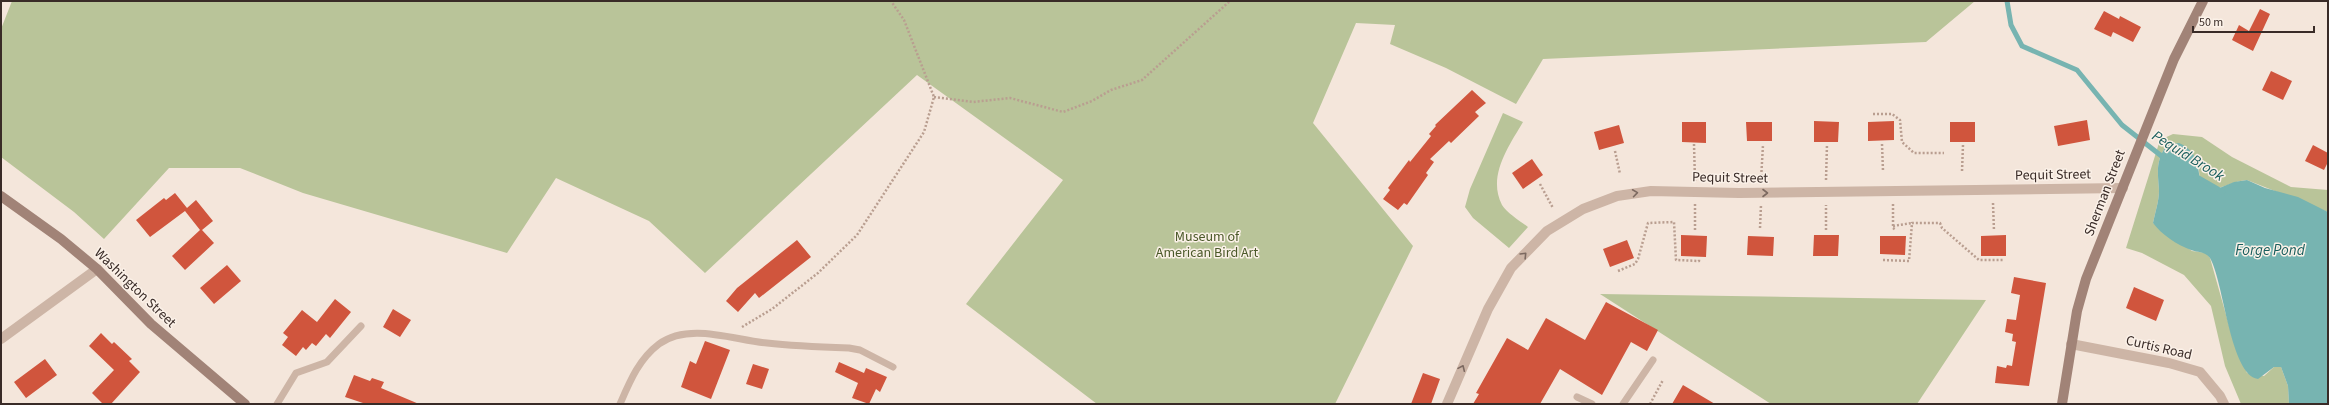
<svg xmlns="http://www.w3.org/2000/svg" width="2329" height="405" font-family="'Source Sans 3',sans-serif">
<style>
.green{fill:#b9c499}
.water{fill:#77b4b1}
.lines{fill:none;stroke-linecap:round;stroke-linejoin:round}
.stream{stroke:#77b4b1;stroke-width:5}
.building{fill:#d0553d}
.path{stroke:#b99e90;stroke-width:2.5;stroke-dasharray:2 2;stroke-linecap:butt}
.lane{stroke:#cdb5a6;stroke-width:7}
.street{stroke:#cdb5a6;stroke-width:10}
.secondary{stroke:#a18377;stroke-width:10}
.oneway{stroke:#7c6960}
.labels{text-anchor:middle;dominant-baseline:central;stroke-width:3;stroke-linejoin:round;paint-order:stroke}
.street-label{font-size:14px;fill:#392b27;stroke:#fbf1e8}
.park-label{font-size:14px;fill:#4b5929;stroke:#fbf1e8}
.water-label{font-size:15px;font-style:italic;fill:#195e5d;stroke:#fbf1e8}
</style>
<rect width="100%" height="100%" fill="#f4e6db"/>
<!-- green -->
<path class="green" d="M12,1H1975L1926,42L1543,59L1516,104L1446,68L1390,44L1395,25L1356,23L1313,123L1413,246L1335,404H1097L966,304L1063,180L917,75L705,273L649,221L556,178L507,253L303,193L240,168H169L104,239L74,212L1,157V29Z
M1503,113L1523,122C1509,146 1487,176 1502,205C1507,213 1520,221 1528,227L1509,248L1473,218L1465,207L1470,189Z
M2173,134L2202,137L2232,157L2291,187L2328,190V212L2247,180C2224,182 2222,195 2200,181L2198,161L2167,145C2155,161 2158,173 2159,191C2159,201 2155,213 2153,223L2192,251L2206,253L2210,258L2232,336L2247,373L2264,376L2274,367H2281L2288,386L2289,404H2241L2225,366L2211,306L2184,275L2142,253L2126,248L2160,140Z
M1600,294L1986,300L1917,404H1771Z"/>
<!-- water -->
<path class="water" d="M2179,143C2197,151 2198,164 2200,181L2217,189L2234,182L2247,180L2265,188L2298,197L2328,212V404H2289L2288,386L2281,367H2274L2258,379C2230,375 2224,282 2210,258C2204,251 2199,253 2191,250C2177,245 2161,234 2153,223C2155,213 2159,201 2159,191C2158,173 2155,161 2167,145Z"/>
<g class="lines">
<!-- stream -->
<path class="stream" d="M2007,1L2011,25L2022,46L2077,70L2122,125L2164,158
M2195,176L2223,192"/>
</g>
<!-- building -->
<path class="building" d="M2260,9L2270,14L2253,51L2232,40L2239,25L2249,31Z
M2104,11L2119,19L2120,16L2141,27L2133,42L2113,32L2111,37L2094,29Z
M2271,71L2292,81L2283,100L2262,90Z
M1472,90L1486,103L1475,112L1479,116L1451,143L1449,141L1430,159L1434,162L1426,173L1428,175L1407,205L1404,203L1398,210L1383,199L1390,190L1388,188L1409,160L1410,162L1431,136L1429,134L1436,126L1435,125Z
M2087,120L2090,140L2058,146L2054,126Z
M1814,121L1839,122L1838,142H1814Z
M1894,121V140L1868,141V122Z
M1682,122H1706V143L1682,142Z
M1746,122H1772V141H1747Z
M1950,122H1975V142H1950Z
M1619,125L1624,143L1599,150L1594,132Z
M2313,145L2328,153V162L2324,170L2305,161Z
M1532,159L1543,175L1523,189L1512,173Z
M175,193L187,208L196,200L213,221L202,230L214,243L185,270L172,256L200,230L185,211L150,237L136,220L164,198L166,200Z
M1681,235L1707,236L1706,257L1681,256Z
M1814,235H1839L1838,256H1813Z
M2006,235V256H1981V236Z
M1748,236L1774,237L1773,256L1747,255Z
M1880,236H1906L1905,255L1880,254Z
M797,240L811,257L759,298L755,293L738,312L726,301L737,288Z
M1627,240L1634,258L1610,267L1603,249Z
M227,265L241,281L214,304L200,288Z
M2014,277L2046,283L2029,386L1995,383L1997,366L2006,368L2007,365L2012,366L2016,342L2012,341L2013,334L2005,332L2007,319L2016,320L2020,295L2011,293Z
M2134,287L2164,300L2156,321L2126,308Z
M335,299L351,312L330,338L326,334L316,346L312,343L306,350L303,347L296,356L282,345L288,337L283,333L302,310L317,322Z
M1606,302L1658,330L1647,351L1631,342L1602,395L1560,369L1540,404H1473L1479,394L1476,393L1507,338L1528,350L1546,318L1585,340Z
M393,309L411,320L400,337L383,327Z
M101,333L112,344L114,342L132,359L129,361L140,372L111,404H103L92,393L114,370L89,346Z
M705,341L730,350L711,399L681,387L690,361L696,364Z
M45,359L57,375L26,398L14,382Z
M839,362L864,373L866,368L887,377L880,392L876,389L869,404L852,398L858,383L835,372Z
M753,364L769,369L762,389L746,384Z
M1423,373L1440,379L1431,404H1411Z
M354,375L370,381L372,378L384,382L381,388L419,404H366L345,397Z
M1683,385L1715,404H1672Z"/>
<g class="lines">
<!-- path -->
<path class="path" d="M934,97L973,102L1010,98L1063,112L1092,101L1111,90L1142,80L1230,1
M1873,114H1892L1900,120L1902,142L1914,153H1944
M1694,144L1695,181
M1882,144L1883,171
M1615,151L1620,174
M1962,171L1963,145
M1761,180L1763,145
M1826,180L1827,144
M1540,184L1553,208
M1993,203L1994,231
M1695,204V231
M1893,204V228L1896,230
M1893,226L1912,223
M1760,228L1761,205
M1826,230V205
M1883,260L1909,261L1912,223H1940L1942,228L1979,260H2003
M1618,271L1635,264L1638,259L1648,223L1674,222L1676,260L1699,261V258
M742,327L772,309L818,273L857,235L924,132L934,97L904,20L891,1
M1650,404L1663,380"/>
<!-- lane -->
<path class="lane" d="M1577,397L1592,404
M277,404L296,373L327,362L361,326
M620,404C630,381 639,359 659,344C689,322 734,340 767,343C794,346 821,347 849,348L860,350L893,367
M1623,404L1653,360"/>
<!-- street -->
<path class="street" d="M1,339L97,269
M2071,344L2169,363L2200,372L2220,396L2224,404
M1447,404L1488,309L1511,268L1547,231L1583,209L1617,196L1651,191L1739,193L2123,188"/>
<!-- secondary -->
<path class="secondary" d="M1,196L61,239L97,269L151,324L245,404
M2062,404L2077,311L2086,279L2174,59L2203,1"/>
</g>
<!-- one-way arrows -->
<defs><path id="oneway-chevron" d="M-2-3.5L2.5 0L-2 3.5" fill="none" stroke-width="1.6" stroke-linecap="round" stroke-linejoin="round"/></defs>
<g class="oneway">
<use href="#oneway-chevron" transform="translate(1635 193) rotate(-8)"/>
<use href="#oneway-chevron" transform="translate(1765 193)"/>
<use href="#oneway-chevron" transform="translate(1524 255) rotate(-46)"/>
<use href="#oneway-chevron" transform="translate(1462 368) rotate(-66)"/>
</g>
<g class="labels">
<!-- street labels -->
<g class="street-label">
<text transform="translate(2053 175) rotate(-1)">Pequit Street</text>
<text transform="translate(1730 178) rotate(1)">Pequit Street</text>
<text transform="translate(2105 193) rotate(-69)">Sherman Street</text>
<text transform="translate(135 288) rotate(44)">Washington Street</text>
<text transform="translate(2159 348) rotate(13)">Curtis Road</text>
</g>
<!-- park labels -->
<g class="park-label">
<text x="1207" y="237">Museum of<tspan x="1207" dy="16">American Bird Art</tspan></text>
</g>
<!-- water labels -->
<g class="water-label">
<text transform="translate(2188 156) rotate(32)">Pequid Brook</text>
<text x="2270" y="250">Forge Pond</text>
</g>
</g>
<!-- border -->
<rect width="2329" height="405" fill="none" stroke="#392b27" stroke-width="4"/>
<!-- scale -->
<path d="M2193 26v6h121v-6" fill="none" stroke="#392b27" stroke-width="2"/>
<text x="2199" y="26" font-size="12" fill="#392b27" stroke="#fbf1e8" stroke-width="3" paint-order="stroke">50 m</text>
</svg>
